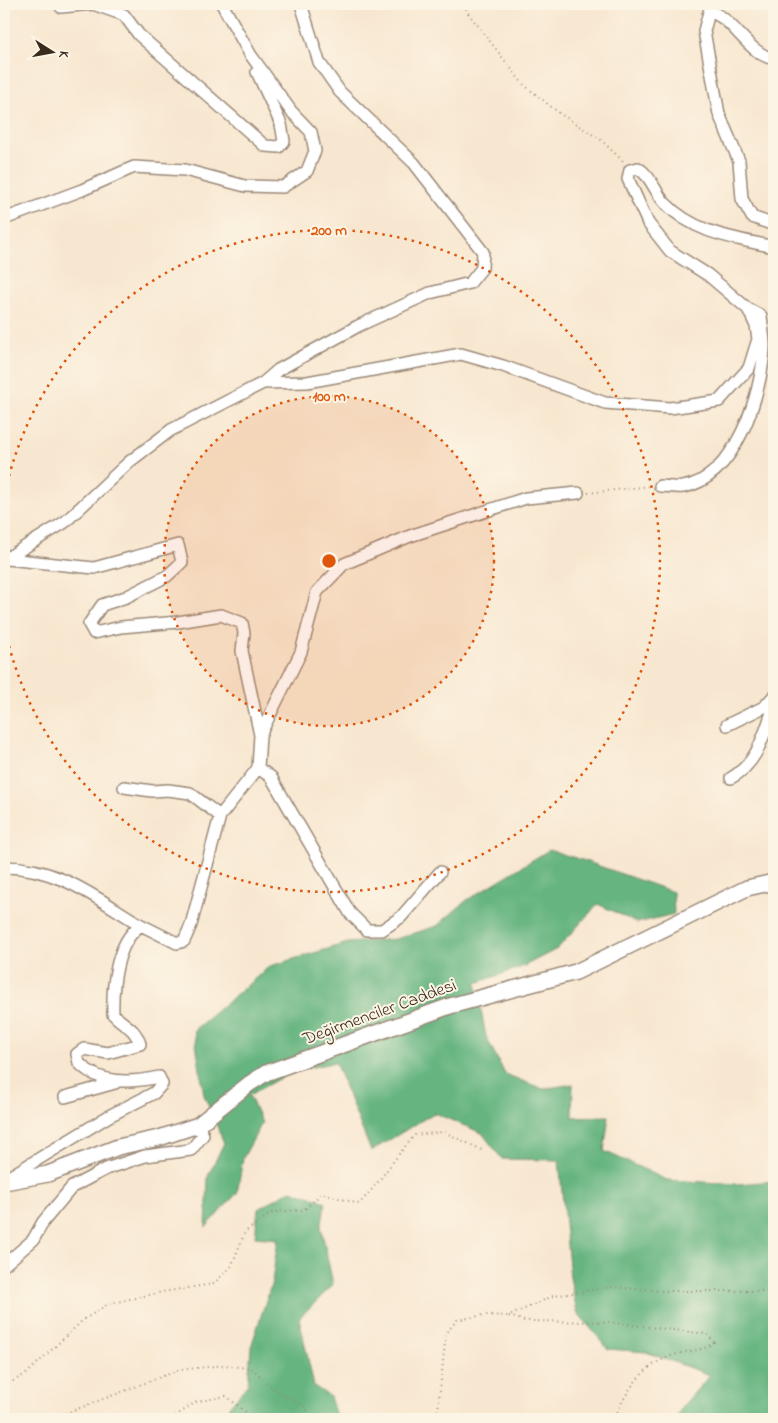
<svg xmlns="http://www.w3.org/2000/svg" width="778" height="1423" font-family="'Indie Flower',sans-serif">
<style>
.forest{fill:#66b580;stroke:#50704f}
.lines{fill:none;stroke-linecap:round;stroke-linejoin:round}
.street-casing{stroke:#9a8877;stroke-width:14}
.secondary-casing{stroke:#9a8877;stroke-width:18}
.path{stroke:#9a8877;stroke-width:2;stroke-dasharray:1 4;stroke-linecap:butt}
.street{stroke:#fff;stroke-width:11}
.secondary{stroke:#fff;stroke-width:15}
.ring{fill:none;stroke:#df570d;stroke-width:2.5;stroke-dasharray:2.5 5}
.labels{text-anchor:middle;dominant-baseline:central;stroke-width:4;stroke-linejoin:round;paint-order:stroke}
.street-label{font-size:18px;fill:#3b2a1e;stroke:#fcf5e5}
.centre{fill:#df570d;stroke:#fcf5e5;stroke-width:2.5}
.ring-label{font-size:15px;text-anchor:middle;font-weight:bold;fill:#df570d;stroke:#fcf5e5;stroke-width:4;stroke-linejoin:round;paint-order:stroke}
</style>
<rect width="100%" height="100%" fill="#fcf5e5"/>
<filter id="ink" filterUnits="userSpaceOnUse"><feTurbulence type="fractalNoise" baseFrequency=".02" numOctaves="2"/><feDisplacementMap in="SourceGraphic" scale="10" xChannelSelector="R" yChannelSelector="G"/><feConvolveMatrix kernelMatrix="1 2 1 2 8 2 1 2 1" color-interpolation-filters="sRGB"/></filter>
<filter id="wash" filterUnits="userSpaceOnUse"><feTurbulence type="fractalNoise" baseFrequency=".0096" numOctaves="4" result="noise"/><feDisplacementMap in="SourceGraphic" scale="20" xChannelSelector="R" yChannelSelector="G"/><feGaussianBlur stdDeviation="1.12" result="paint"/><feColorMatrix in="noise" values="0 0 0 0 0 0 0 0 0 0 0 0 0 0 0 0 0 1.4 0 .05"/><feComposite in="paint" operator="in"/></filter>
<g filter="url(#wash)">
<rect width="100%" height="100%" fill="#f8e7d0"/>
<!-- forest -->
<path class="forest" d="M549,850L582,860L673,892L674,914L637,923L598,904L557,949L522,967L476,983L486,1037L505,1074L543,1089L573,1084L572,1117L609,1116L604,1151L667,1180L739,1184L774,1181V1419H676L682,1407L710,1375L646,1352L608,1349L577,1312L570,1277L559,1160L502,1159L482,1133L434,1113L371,1151L335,1062L291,1072L249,1095L262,1123L243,1158L237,1193L206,1227L208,1176L224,1143L204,1095L194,1030L270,966L348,943L396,939L437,926L467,900Z
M291,1190L326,1202L321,1227L333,1285L299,1318L314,1386L330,1397L337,1419H226L229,1407L248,1384L251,1347L272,1282L278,1239L255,1237L258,1209Z"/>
</g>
<g filter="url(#ink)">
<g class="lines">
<defs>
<path id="street" d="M93,4L124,15L139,35L265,146L279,147L284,141L281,124L257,72
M61,7L92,4
M774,59C747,54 732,15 709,12L704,31L719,114L739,161L742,199L752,217L774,225
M4,219L82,190L134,167L185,170L245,186L283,187L307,171L315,151L311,132L291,111L250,54L222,4
M263,383L307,382L461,354L503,366L605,403L670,408L719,401L749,368L758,339L756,326L748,309L708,275L670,251L648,223L628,179L630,170L638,168C652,177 654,191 665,203C695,234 735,238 774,247
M660,486C667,486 676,488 683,487C736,478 762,393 764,347C764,337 762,326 761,316L748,309
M7,559L94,568L178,545L182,562L167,576L126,597L102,605L89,624L94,633L121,627L178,622L221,615L242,623L244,633L242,651L260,735
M4,560L65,522L129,462L171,430L263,383L278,370L358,326L430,293L470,283L482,268L483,252L414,163L340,92L319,62L301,4
M727,725L764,707L774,696
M258,768L260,735L301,652L317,592L344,564L410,536L526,498L578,493
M731,778C758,763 764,734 774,707
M124,787L152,791L168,790L190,793L220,816
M4,867C58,867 96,898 141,925
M65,1097L115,1083
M4,1180L109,1116L154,1093L162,1084L159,1077C131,1083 100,1085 79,1063L77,1054L84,1049L108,1053L140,1044C134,1026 125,1027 113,1014C112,986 116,942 141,925L177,943L184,941L191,925L220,816L258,768L271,777L350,913L367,930H382L401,917L440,872
M4,1265L33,1240L43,1222L72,1187L106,1169L145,1156L191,1150L203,1135L198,1125"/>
<path id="secondary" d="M4,1182L48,1174L118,1147L159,1138L198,1125L249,1084L266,1073L450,1006L576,972L747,888L774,882"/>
</defs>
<!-- street casing -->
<use href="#street" class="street-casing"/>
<!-- secondary casing -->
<use href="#secondary" class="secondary-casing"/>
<!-- path -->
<path class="path" d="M464,4L468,13L523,84L559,113L601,140L624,162
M588,493L650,486
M509,1316L525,1321L608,1322L707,1334L714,1342C704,1351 693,1350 681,1353C645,1361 628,1387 614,1419
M4,1386L26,1374L82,1321L108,1304L162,1292L213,1284L231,1267L245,1232L273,1212L304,1210L322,1193L359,1204C380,1182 395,1157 415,1135L444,1132L482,1150
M51,1419L179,1370L225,1365L253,1369L275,1390L303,1405L314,1419
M171,1419L196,1402L226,1396L254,1419
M432,1419L438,1410L446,1333L457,1320L484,1315L509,1316L553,1296L612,1287L663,1291H774"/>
<!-- street -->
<use href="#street" class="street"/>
<!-- secondary -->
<use href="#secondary" class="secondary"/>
</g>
</g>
<!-- distance rings -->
<circle cx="329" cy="561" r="165" fill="#df570d" fill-opacity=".12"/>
<g class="ring">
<circle cx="329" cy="561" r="165"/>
<path d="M4 498A331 331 0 1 1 4 624"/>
</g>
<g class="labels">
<!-- street labels -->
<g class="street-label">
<text transform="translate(380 1013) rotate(-20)">Değirmenciler Caddesi</text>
</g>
</g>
<circle cx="329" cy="561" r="8" class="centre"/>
<g class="ring-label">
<text x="329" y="235">200 m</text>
<text x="329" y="401">100 m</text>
</g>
<!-- margin -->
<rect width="778" height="1423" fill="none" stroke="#fcf5e5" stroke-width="20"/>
<!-- north arrow -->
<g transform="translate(52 52) rotate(101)" stroke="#fcf5e5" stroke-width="4" paint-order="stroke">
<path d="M0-4L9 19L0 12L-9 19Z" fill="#3b2a1e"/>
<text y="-8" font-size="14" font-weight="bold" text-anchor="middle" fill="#3b2a1e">K</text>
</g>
</svg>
